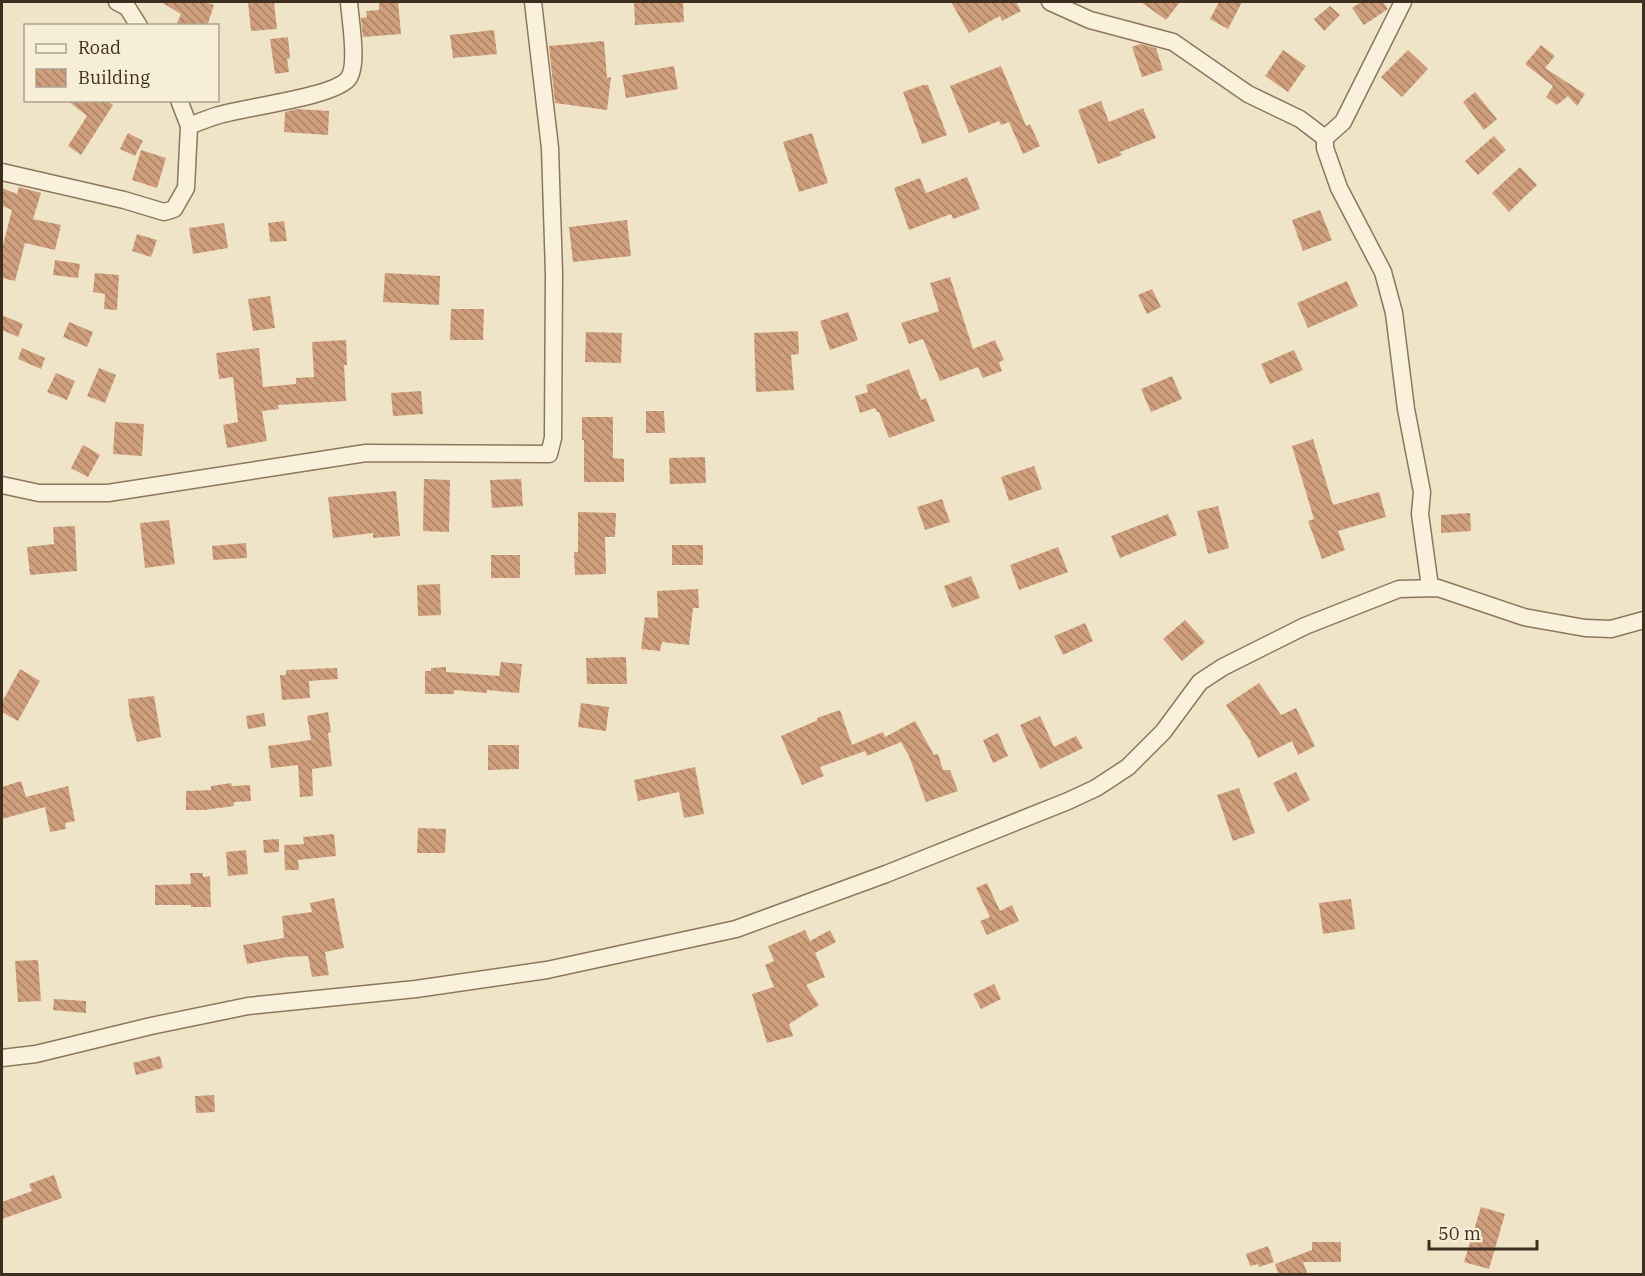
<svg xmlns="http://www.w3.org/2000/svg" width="1645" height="1276" font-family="'IBM Plex Serif',serif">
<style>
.building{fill:url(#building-back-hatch)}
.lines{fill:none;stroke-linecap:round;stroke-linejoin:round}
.minor-casing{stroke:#8d765c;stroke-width:19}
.minor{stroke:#faf1dc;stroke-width:16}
</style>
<defs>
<pattern id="building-back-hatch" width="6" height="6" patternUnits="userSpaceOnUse" patternTransform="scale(1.5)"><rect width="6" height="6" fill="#cf9f7d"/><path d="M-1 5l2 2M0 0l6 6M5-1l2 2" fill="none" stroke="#a98266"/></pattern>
</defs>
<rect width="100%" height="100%" fill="#f0e4c8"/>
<!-- building -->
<path class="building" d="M161,2H204L214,5L207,26H176L181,14Z
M248,2H274L277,29L251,31Z
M379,2H398L401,34L363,37L361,18L367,17L366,11L379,10Z
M634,2H683L684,22L635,25Z
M951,2H1016L1021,11L1002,21L1000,16L969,33Z
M1141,2H1180L1166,20Z
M1219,2H1242L1228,29L1210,19Z
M1361,2H1383L1388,9L1364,25L1352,8Z
M1330,6L1340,15L1324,31L1314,19Z
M494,30L497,54L453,58L450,35Z
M288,37L290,58L287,59L289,72L275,74L270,39Z
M604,41L607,78L611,77L607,110L555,103L549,46Z
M1140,44L1156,48L1163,70L1142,77L1132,47Z
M1541,45L1555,56L1545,68L1585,94L1577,106L1568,96L1557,105L1546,97L1553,86L1525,64Z
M1283,50L1306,66L1288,92L1265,76Z
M1408,50L1428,69L1402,97L1381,77Z
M674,66L678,89L626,98L622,75Z
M1001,66L1026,126L1030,124L1040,146L1023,154L1009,122L1001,125L999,121L969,133L950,86Z
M923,85H928L947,135L922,144L903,92Z
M1475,92L1497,119L1484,130L1463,102Z
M67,100H106L113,105L81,155L68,146L87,116Z
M1101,101L1109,122L1143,108L1156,138L1120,152L1122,155L1098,164L1078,110Z
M297,109L329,111L328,135L284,132L285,112Z
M128,133L143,141L135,156L120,149Z
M812,133L828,183L799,192L783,142Z
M1494,136L1506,150L1478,175L1465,161Z
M141,150L166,158L157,188L132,180Z
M1520,167L1537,185L1509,212L1492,193Z
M967,177L980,209L953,219L951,214L909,230L894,188L920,178L926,193Z
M19,187L41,193L33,219L61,225L55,250L25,243L15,281L2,278V249L12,210L2,206V188L17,194Z
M1320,210L1332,240L1303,251L1292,220Z
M627,220L631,256L573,262L569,227Z
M284,221L287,241L270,242L268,223Z
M224,223L228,248L193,254L189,228Z
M137,234L157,240L151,257L132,251Z
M55,260L80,264L78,278L53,275Z
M95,273L119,275L117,310L104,309L105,294L93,292Z
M385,273L440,276L439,305L383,302Z
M950,277L973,349L995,340L1004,360L999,362L1002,371L983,378L978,367L940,381L923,339L909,344L901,323L939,311L930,283Z
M1347,281L1358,306L1308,328L1297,303Z
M1152,289L1161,307L1147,314L1138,295Z
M270,296L275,328L253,331L248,299Z
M451,309H484L483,340H450Z
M848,312L858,340L830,350L820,321Z
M2,315L23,324L18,337L2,330Z
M69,322L93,332L87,347L63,337Z
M798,331L799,354L791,355L794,390L756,392L754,333Z
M586,332L622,333L621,363L585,362Z
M346,340L347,365H344L346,401L278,405L279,409L262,411L267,441L227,448L223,425L238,422L233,377L219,379L216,353L259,348L263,387L296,384V378L314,377L312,342Z
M22,348L45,358L41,369L18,359Z
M1294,350L1303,370L1270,384L1261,364Z
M99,368L116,375L105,403L87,396Z
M909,369L921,400L926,398L935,421L889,438L879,412H877L875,408L860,413L855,396L868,392L866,385Z
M56,373L75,381L67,400L47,392Z
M1172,376L1182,399L1151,412L1141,389Z
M421,391L423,414L393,416L391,393Z
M646,411H664L665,433H646Z
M582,417H613V458L624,459V482H584V440H582Z
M115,422L144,424L142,456L113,454Z
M1313,439L1333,505L1379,492L1386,517L1338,531L1345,550L1322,559L1308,521L1314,519L1292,446Z
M83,445L100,455L88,477L71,468Z
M705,457L706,483L670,484L669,458Z
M1034,466L1042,489L1009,501L1001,477Z
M424,479L450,480L449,532L423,531Z
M521,479L523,506L492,508L490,480Z
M396,491L400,536L373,538V533L333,538L328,497Z
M942,499L950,522L925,530L917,507Z
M1218,506L1229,548L1208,554L1197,511Z
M578,512L616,513L615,537H605L606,574L575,575L574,552H578Z
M1470,513L1471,531L1441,533V515Z
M1168,514L1177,535L1120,558L1111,536Z
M169,520L175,564L145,568L140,523Z
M75,526L77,571L30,575L27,547L54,544L53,527Z
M246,543L247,558L213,560L212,546Z
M672,545H703V565H672Z
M1058,547L1068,572L1019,590L1010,565Z
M491,555H520V578H491Z
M971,576L980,598L952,608L944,586Z
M440,584L441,615L418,616L417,585Z
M698,589L699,608H693L689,645L662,642L660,651L641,649L645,617L658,618L657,591Z
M1185,620L1205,642L1182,661L1163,639Z
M1085,623L1093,641L1063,655L1054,636Z
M626,657L627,684H587L586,658Z
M501,662L522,664L519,693L487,690V693L454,690V694H425V671H431V668L446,667V672L499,676Z
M337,668L338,679L309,681L310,698L282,700L280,675H286V670Z
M20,669L40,681L18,721L2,712V702Z
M1259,683L1281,715L1296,708L1315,746L1298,755L1292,741L1258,758L1250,742H1251L1226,705Z
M154,696L161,737L137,742L130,717L128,699Z
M581,703L609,707L606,731L578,727Z
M840,710L852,745L883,732L885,737L915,721L934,755L938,754L943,770H950L958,791L926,802L909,756L901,742L867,756L865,751L820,767L824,776L802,785L781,736L818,720L817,718Z
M328,712L331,732L328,733L332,766L312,769L313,796L300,797L298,765L271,768L268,746L311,740L307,716Z
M264,713L266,726L248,729L246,716Z
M1040,716L1054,747L1076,736L1083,748L1040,769L1020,725Z
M998,733L1008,756L993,763L983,740Z
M488,745H519V769L488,770Z
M695,767L704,814L684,818L679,792L638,801L634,780Z
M1296,772L1310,800L1288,812L1273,783Z
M21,781L26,797L68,786L75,821L65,823L66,829L50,832L45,807L2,819V787Z
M231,783L232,786L250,785L251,801L234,802V806L204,810H186V791L211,790V786Z
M1239,788L1255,833L1233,841L1217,795Z
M418,828L446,829L445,853H417Z
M334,834L336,856L298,860L299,870H285L284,845L304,844L303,837Z
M279,839V852L264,853L263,840Z
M246,850L248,874L228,876L226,852Z
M190,873H203V877L210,876L211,907H191V905H155V885L191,884Z
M987,883L1000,911L1012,905L1019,921L987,935L980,921L990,917L976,888Z
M334,898L344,948L325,952L329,975L312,977L308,956L286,957L247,964L243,945L284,938L282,916L312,912L310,903Z
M1351,899L1355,929L1323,934L1319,903Z
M805,930L810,941L830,930L836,942L815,953L825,977L806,985L819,1005L789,1024L793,1036L767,1043L752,994L774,987L765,965L774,961L768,946Z
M38,960L41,1001L18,1002L15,961Z
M994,984L1001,999L981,1009L973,994Z
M54,999L86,1001V1013L53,1010Z
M160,1056L163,1068L136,1075L133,1063Z
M214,1095L215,1112L196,1113L195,1096Z
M54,1175L62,1198L2,1219V1202L32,1191L29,1184Z
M1481,1207L1505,1214L1489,1269L1464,1262Z
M1312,1242H1341V1262H1303L1308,1275H1279L1275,1264L1312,1250Z
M1268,1246L1274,1262L1259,1267L1258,1264L1250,1266L1246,1254Z"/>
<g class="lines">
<defs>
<path id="minor" d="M117,2L127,7L139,26
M1050,2L1090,20L1173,42L1248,94L1300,119L1325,138
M1403,2L1343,122L1325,138V148L1339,188L1383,272L1394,313L1406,409L1422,492L1420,514L1430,587
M189,126C199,122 209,118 219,115C245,107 333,97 348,79C359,66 350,19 349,2
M2,172L124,200L164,212L174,209L186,188L189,126L179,100
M2,485L39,493H108L366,453L549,454L553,438L554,273L550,148L533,2
M2,1058L36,1054L151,1026L248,1006L416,989L547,970L736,929L886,874L1068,801L1096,788L1128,767L1163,732L1200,682L1223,667L1305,626L1399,589L1438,588L1524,617L1585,628L1611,629L1644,620"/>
</defs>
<!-- minor casing -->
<use href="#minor" class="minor-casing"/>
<!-- minor -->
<use href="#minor" class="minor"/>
</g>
<!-- border -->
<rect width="1645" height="1276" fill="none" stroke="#3d2e20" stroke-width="6"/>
<!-- legend -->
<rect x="24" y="24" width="195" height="78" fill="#f7eed8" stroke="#ada18e" stroke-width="1.5"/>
<rect x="36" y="44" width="30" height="9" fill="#faf1dc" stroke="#ada18e" stroke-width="1.5"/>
<text x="78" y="54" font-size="18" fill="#3d2e20">Road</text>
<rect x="36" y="69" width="30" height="18" fill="url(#building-back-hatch)" stroke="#ada18e" stroke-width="1.5"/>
<text x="78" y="84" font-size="18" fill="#3d2e20">Building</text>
<!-- scale -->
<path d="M1429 1240v9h108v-9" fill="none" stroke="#3d2e20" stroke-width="3"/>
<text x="1438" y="1240" font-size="18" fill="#3d2e20" stroke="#f7eed8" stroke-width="4.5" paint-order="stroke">50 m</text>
</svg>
